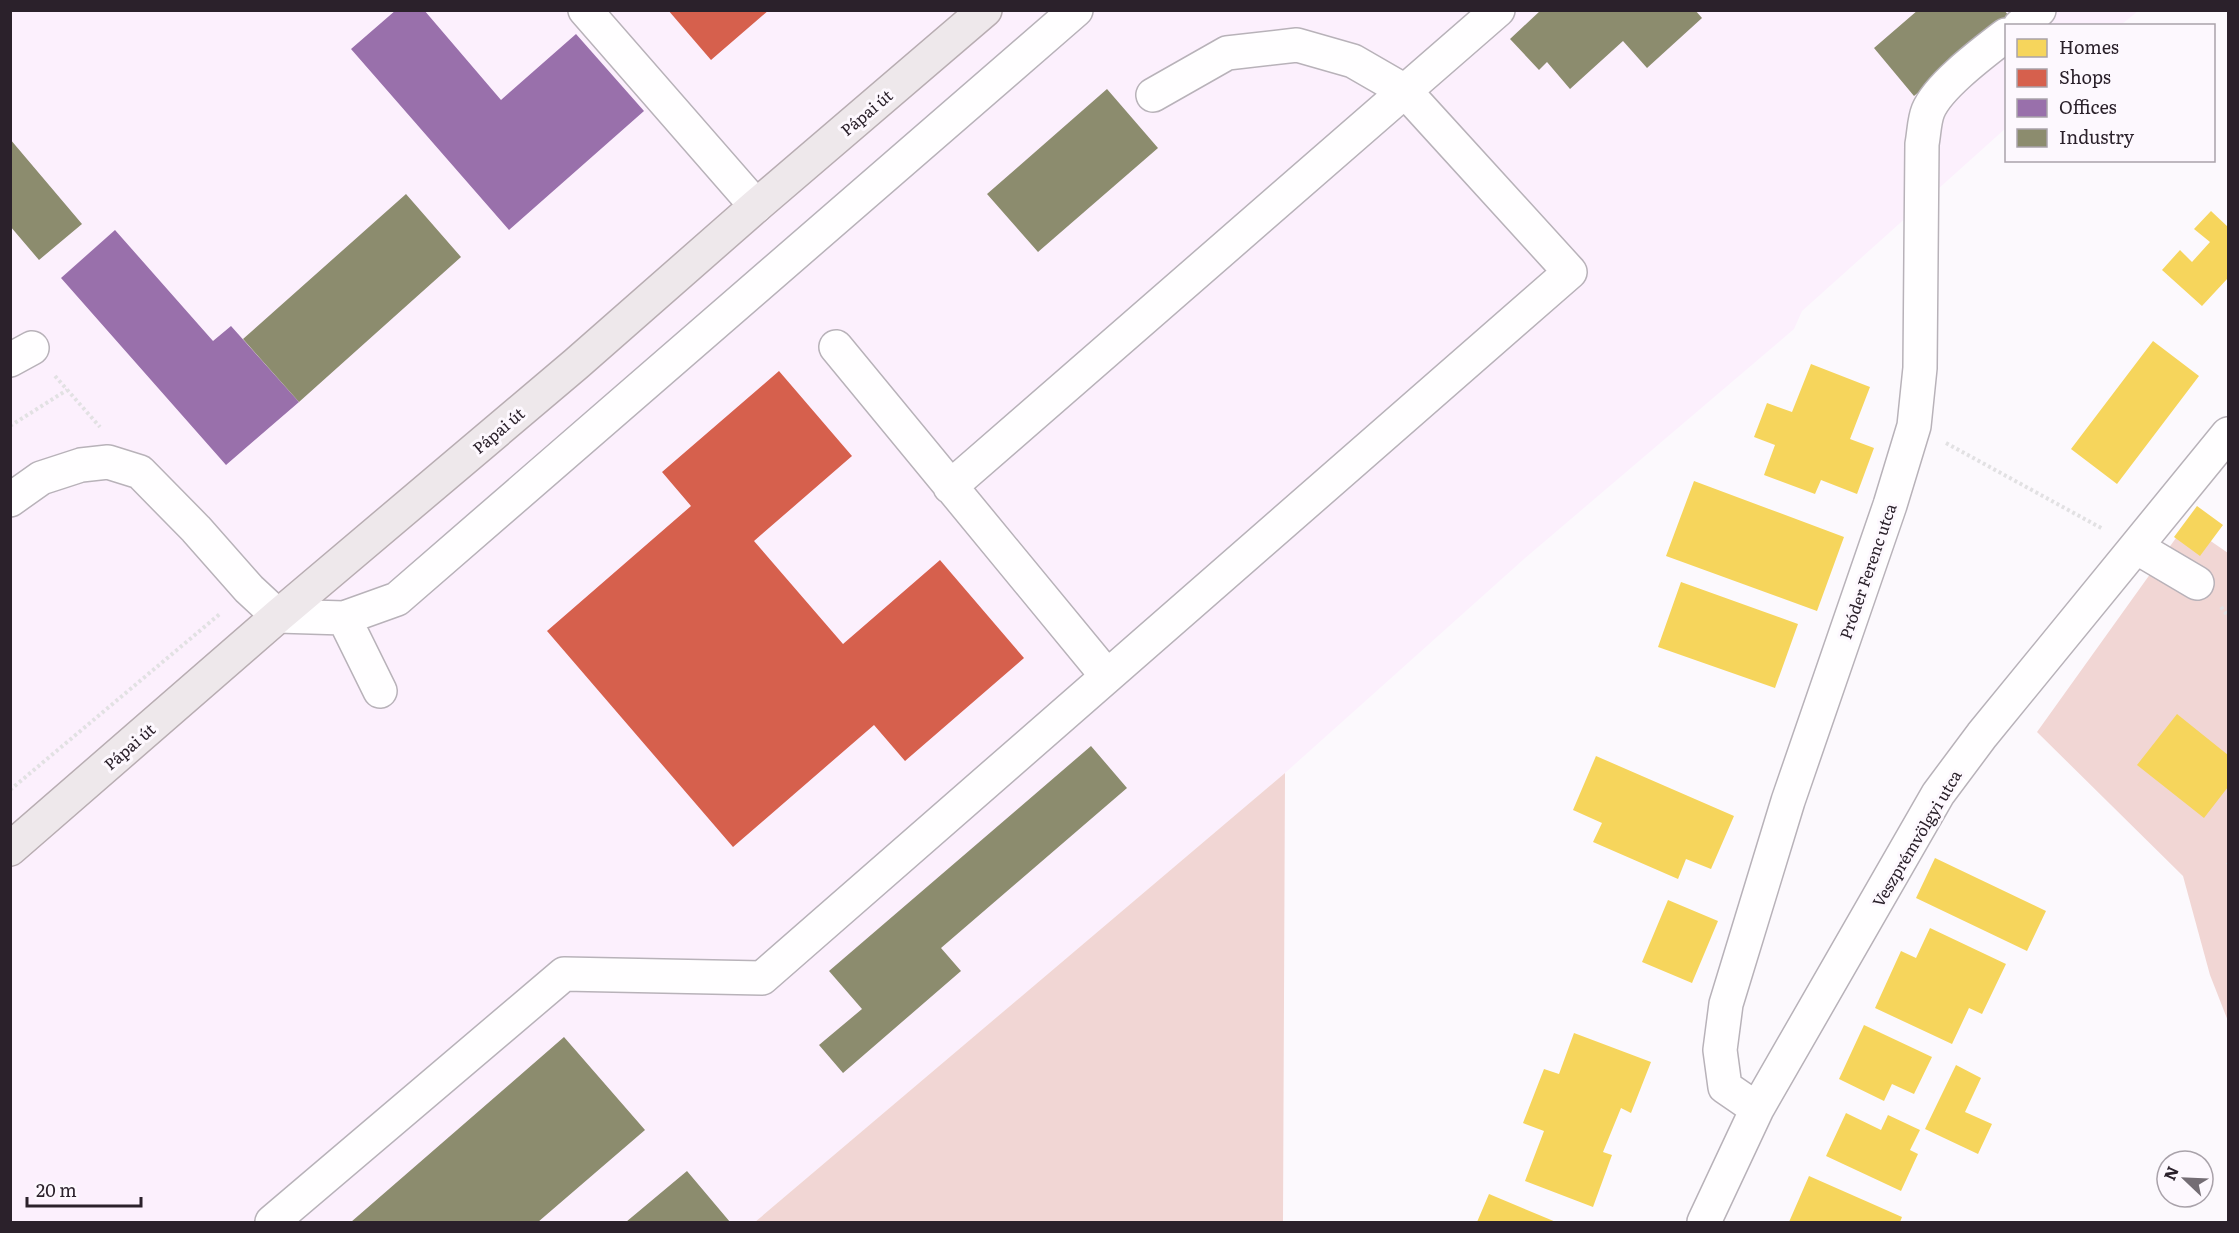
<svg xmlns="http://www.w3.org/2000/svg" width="2239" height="1233" font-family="Literata,serif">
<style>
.built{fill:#fcf0fd}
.green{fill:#f1d6d4}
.homes{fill:#f6d55c}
.shops{fill:#d6604d}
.offices{fill:#9970ab}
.industry{fill:#8c8c6e}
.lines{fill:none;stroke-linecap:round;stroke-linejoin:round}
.minor-casing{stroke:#b8b2b9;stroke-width:36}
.major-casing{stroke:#b8adb2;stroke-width:36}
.path{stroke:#e2e1e3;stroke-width:4;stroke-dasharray:3 3;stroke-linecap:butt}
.minor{stroke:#fffeff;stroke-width:33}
.major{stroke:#eee8eb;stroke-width:33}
.labels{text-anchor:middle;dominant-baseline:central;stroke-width:6;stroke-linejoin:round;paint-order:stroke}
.street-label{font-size:16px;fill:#2b212b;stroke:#fdf8fe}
</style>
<rect width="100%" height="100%" fill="#fcf9fd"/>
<!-- built -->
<path class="built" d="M11,11H2138L2121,25L2006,26V128L1802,311L1794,329L1524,559L1285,773L755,1222H11Z"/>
<!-- green -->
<path class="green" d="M2186,524L2228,553V1021L2210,975L2183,876L2037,732Z
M1285,773L1283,1222H755Z"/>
<!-- homes -->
<path class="homes" d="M2211,211L2228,227V278L2202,306L2162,270L2180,250L2192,262L2210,242L2194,229Z
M2153,341L2199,376L2117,484L2071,449Z
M1811,364L1870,387L1850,439L1874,448L1857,494L1821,480L1815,494L1764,475L1775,445L1754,437L1767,403L1792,412Z
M1694,481L1844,537L1817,611L1666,556Z
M2197,506L2223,525L2200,556L2174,537Z
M1681,582L1798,624L1775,688L1658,647Z
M2177,714L2228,755V787L2204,818L2137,765Z
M1596,756L1734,816L1711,869L1686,859L1678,879L1593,842L1602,823L1573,810Z
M1935,858L2046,911L2027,951L1916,898Z
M1668,900L1718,921L1692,983L1642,962Z
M1930,928L2006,964L1982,1014L1969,1008L1952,1044L1875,1008L1901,951L1916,958Z
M1864,1025L1932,1057L1914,1094L1892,1084L1884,1101L1839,1079Z
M1574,1033L1651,1062L1631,1113L1621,1108L1603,1152L1612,1155L1593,1207L1525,1181L1544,1131L1523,1123L1544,1069L1559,1074Z
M1956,1065L1981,1078L1965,1112L1992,1124L1978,1154L1925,1129Z
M1846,1113L1881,1130L1888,1115L1920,1130L1910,1150L1918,1154L1901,1191L1826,1156Z
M1809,1176L1902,1217L1900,1222H1789Z
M1489,1194L1556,1222H1477Z"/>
<!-- shops -->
<path class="shops" d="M668,10H769L711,60Z
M779,371L852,456L754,541L843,644L940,560L1024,658L905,761L874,725L733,847L547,631L691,506L662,472Z"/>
<!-- offices -->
<path class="offices" d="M396,10H424L501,100L576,34L644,111L509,230L351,49Z
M115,230L213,341L231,326L299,402L226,465L61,278Z"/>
<!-- industry -->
<path class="industry" d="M1541,10H1695L1702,18L1647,68L1623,41L1570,89L1547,62L1539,70L1510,39Z
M1918,10H2004L2009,16L1914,96L1874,48Z
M1107,89L1158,148L1038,252L987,194Z
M10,139L82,224L39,260L10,226Z
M406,194L461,257L299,402L243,339Z
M1091,746L1127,788L941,948L961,971L843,1073L819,1045L862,1009L829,971Z
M564,1037L645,1130L538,1222H351Z
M687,1171L730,1222H626Z"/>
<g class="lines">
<defs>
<path id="minor" d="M585,10L756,206
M2020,26L2039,10
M836,347L1107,676
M10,360L32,348
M950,487L1498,10
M10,500L41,478L81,465L108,462L140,472L196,529L249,589L278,616L344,618L397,599L1076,10
M2136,547L2197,583
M344,618L380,691
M1757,1109L1725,1087L1720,1050L1726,1004L1788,801L1890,505L1914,426L1920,368L1922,144C1924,134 1924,121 1928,111C1938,86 1984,52 2006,35
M272,1222L564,974L762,978L1570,272L1405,91L1353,61L1297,45L1227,53L1153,95
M1704,1222L1757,1109L1938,794L1982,735L2228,434"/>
<path id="major" d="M10,849L278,616L576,364L756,206L985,10"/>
</defs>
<!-- minor casing -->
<use href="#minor" class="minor-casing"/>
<!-- major casing -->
<use href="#major" class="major-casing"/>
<!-- path -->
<path class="path" d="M55,376L100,427
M10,426L67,390
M1946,443L2103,529
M2221,607L2228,616
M10,790L221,613
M2228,863V864"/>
<!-- minor -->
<use href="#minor" class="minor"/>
<!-- major -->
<use href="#major" class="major"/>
</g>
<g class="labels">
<!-- street labels -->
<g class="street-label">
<text transform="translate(866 112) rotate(-40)">Pápai út</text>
<text transform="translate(498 430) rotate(-40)">Pápai út</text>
<text transform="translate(1867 571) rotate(-71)">Próder Ferenc utca</text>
<text transform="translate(129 746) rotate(-41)">Pápai út</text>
<text transform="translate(1916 838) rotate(-59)">Veszprémvölgyi utca</text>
</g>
</g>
<!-- border -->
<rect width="2239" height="1233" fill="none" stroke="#2b212b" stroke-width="24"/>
<!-- legend -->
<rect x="2005" y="24" width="210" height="138" fill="#fdf8fe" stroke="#a9a2aa" stroke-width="1.5"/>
<rect x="2017" y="39" width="30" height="18" fill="#f6d55c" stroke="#a9a2aa" stroke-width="1.5"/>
<text x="2059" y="54" font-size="18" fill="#2b212b">Homes</text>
<rect x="2017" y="69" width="30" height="18" fill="#d6604d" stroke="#a9a2aa" stroke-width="1.5"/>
<text x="2059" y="84" font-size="18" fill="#2b212b">Shops</text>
<rect x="2017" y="99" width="30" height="18" fill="#9970ab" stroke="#a9a2aa" stroke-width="1.5"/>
<text x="2059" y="114" font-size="18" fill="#2b212b">Offices</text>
<rect x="2017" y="129" width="30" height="18" fill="#8c8c6e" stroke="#a9a2aa" stroke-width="1.5"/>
<text x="2059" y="144" font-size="18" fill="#2b212b">Industry</text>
<!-- north arrow -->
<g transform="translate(2185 1179) rotate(293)"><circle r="28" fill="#fdf8fe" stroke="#a9a2aa" stroke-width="1.5"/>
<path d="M0-4.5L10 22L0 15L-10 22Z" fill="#746d74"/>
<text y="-9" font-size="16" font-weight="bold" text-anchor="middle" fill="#2b212b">N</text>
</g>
<!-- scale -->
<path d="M27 1197v9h114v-9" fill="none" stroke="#2b212b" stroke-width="3"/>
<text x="36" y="1197" font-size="18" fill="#2b212b" stroke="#fdf8fe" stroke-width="4.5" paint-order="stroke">20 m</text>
</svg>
